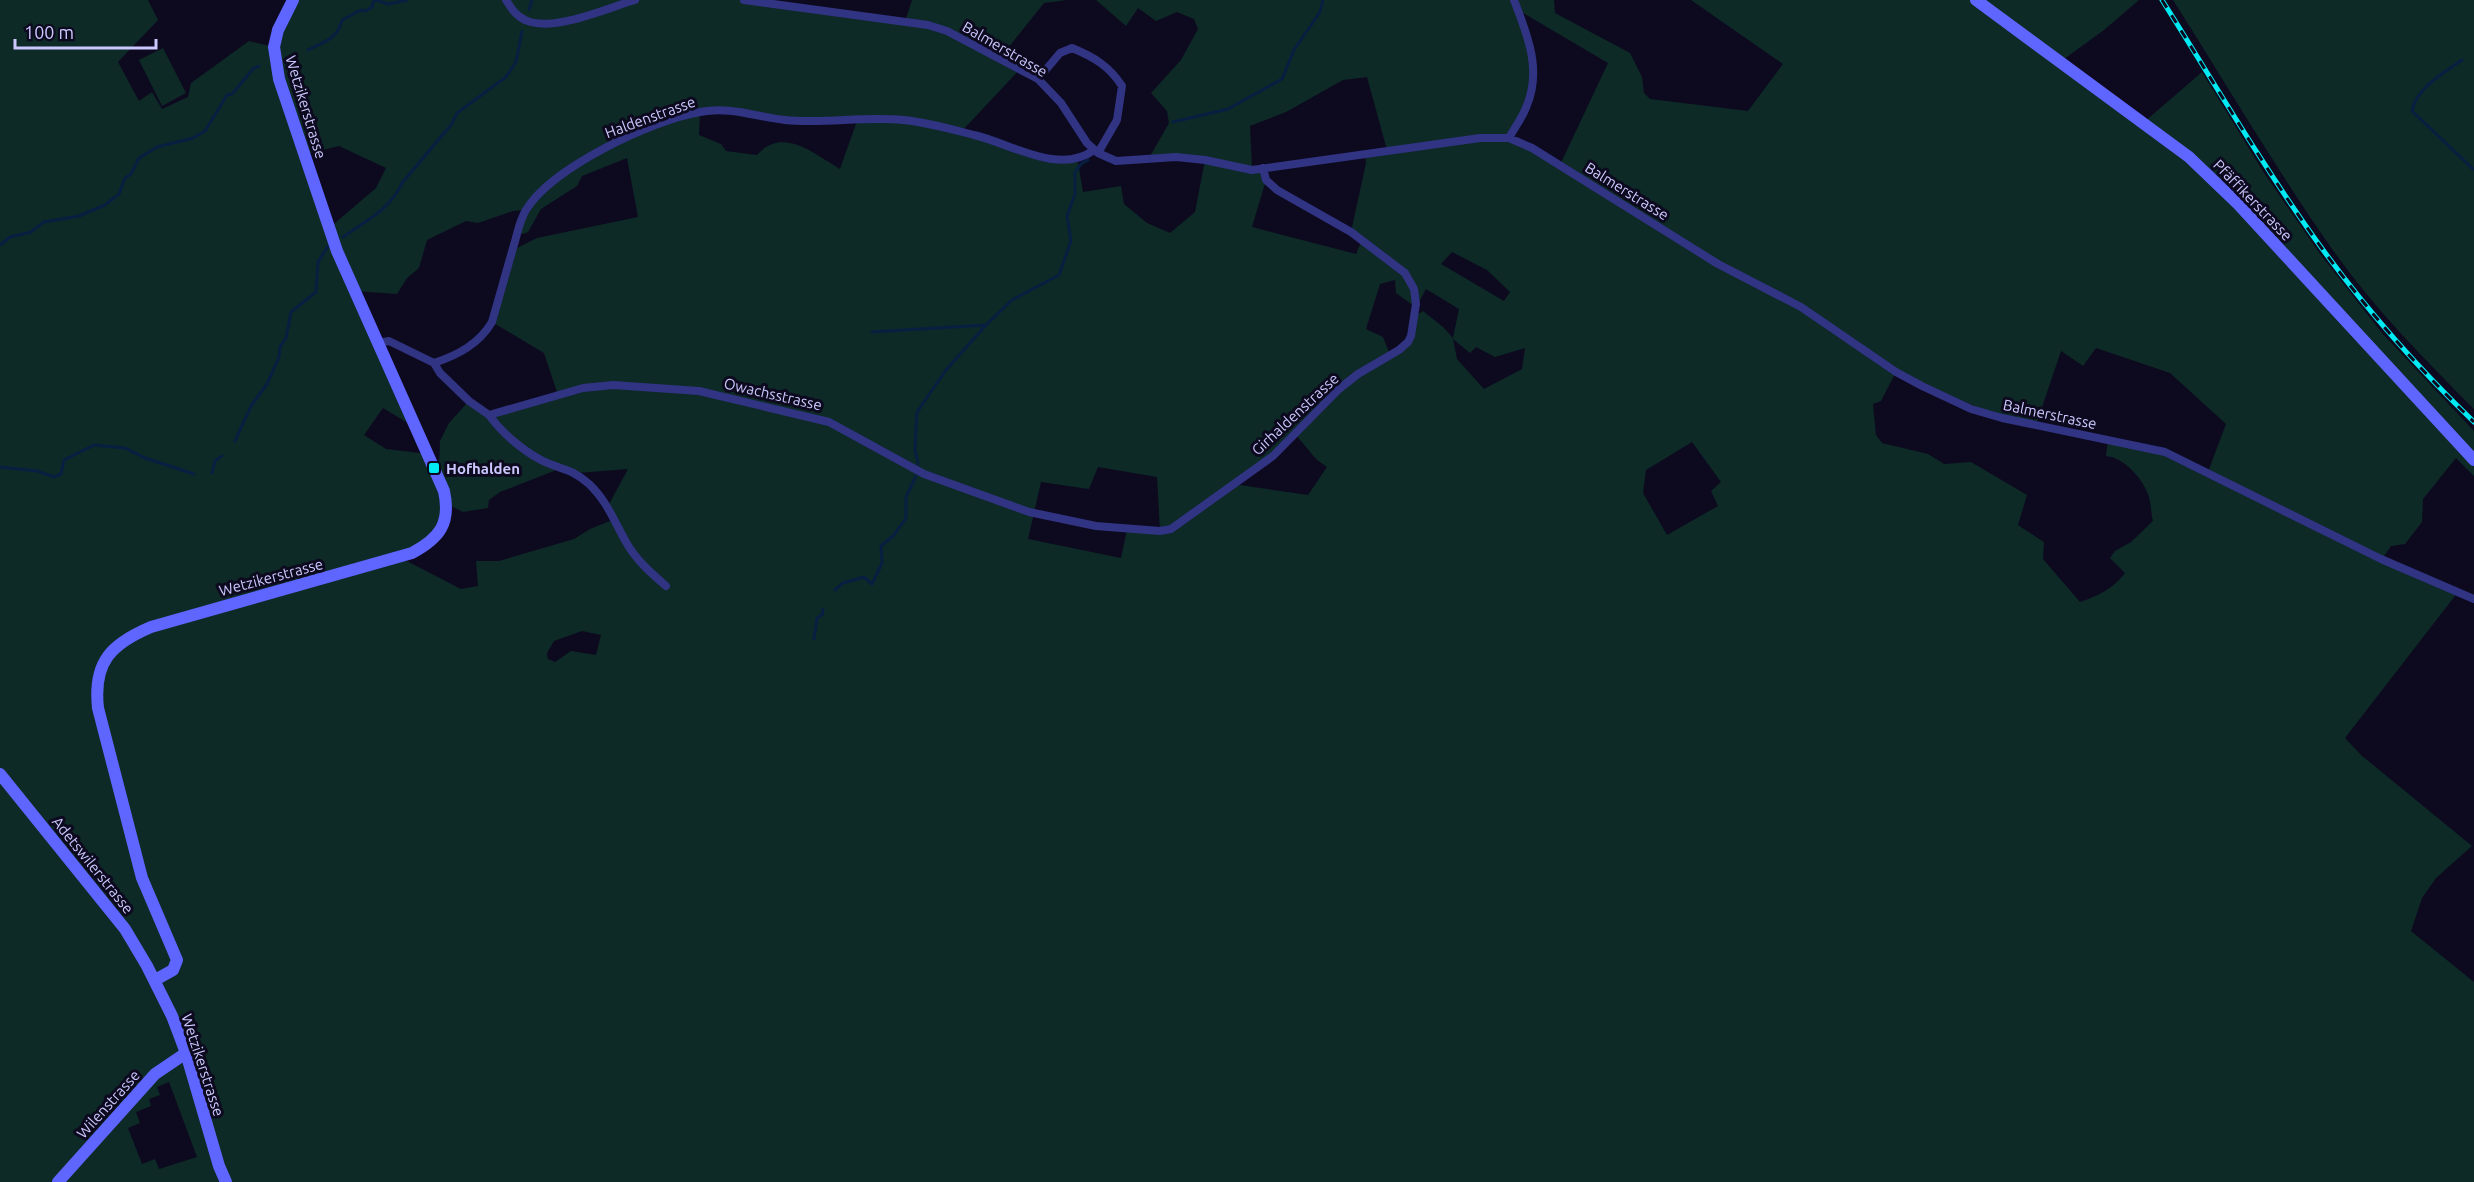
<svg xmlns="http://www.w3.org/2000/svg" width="2474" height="1182" font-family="Ubuntu,sans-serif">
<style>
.green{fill:#0d2a27;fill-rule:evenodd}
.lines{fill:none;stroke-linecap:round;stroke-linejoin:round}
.stream{stroke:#072042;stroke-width:3}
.street{stroke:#313383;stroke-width:8}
.secondary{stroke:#5f65ff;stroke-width:12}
.rail-casing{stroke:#00eaf3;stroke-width:5}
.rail{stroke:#0d0a1f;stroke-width:3;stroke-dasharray:9;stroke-linecap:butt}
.poi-dot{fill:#00eaf3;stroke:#0d0a1f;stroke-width:2}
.labels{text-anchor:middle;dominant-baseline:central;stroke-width:6;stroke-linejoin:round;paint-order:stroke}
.street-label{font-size:15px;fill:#cbc8ff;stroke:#0d0a1f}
.poi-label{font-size:15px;font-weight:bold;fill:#cbc8ff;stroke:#0d0a1f;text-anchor:start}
</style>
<rect width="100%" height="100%" fill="#0d0a1f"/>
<!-- green -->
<path class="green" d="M0,0H148L158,20L118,62L139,101L152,92L162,109L188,97L191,83L249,41L274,47L293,0H775V4L905,22L912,0H1067L1044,3L1000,58L1020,69L961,132L1042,157H1077L1083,192L1121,186L1124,204L1147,223L1170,233L1195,212L1205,160H1148L1169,123L1167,111L1151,93L1181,60L1198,29L1194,19L1177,12L1156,21L1138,8L1126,26L1096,0H1554L1555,13L1630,53L1642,77L1644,93L1650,99L1748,111L1783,64L1691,0H2139L2104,30L2060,62L2143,123L2202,72L2264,173L2320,254L2382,333L2474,431V476L2456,458L2423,499L2422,522L2405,544L2391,546L2382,559L2458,592L2345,738L2361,755L2472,846L2436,878L2422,898L2411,931L2474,982V1182H0ZM1518,10L1608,63L1560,165L1509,138L1531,96L1530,42ZM1367,77L1387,150L1365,154L1366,163L1351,232L1362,240L1356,254L1252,227L1266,180L1263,168L1252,169L1250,126L1286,112L1343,80ZM700,112L857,121L840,169C814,154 783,126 757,155L726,151L721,144L699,135ZM339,146L386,168L376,188L328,229L306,154ZM627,158L638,217L537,238L513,250L492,322L544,353L558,395L489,414L469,401L449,423L440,441L439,467L428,454L386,449L364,435L383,408L416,428L355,291L397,294L407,278L419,268L427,240L466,221L478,223L513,211L525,210L518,232L523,234L528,232L541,209L577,186L582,176ZM1452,252L1487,270L1510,292L1504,301L1441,264ZM1395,280L1396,293L1411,304H1418L1426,289L1459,309L1453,338L1443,327L1423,311L1415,316L1408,342L1390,355L1383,337L1366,329L1380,284ZM1453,339L1470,353L1476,347L1495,357L1525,348L1522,369L1484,389L1457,359ZM2096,348L2170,373L2226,424L2208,472L2143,446L2108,440L2106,456C2124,457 2144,480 2149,497C2151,504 2151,513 2153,521L2131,542L2115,551L2110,558L2125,573C2114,588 2098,596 2080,602L2043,559L2044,542L2018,525L2027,495L1971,462L1944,464L1928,454L1882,443L1876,435L1873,404L1881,401L1896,372L2002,418L2036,425L2061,351L2083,366ZM1295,434L1317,460L1327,467L1308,495L1233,484ZM1692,442L1721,482L1711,491L1718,506L1667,535L1643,493L1646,470ZM564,467L577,473L628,469L608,506L615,519L590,529L574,539L499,561H476L478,586L461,589L401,558L442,529L447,504L463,512L488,508L489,500L500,492ZM1098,467L1157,477L1160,531L1127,530L1121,558L1028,539L1041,482L1089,489ZM582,631L601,635L596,655L571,651L555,662L548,659L547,653L554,641ZM169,1082L197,1157L159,1169L155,1159L142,1164L128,1128L140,1123L136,1112L151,1106L149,1099L160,1095L157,1087Z
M2173,0H2474V409C2423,358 2371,305 2330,246C2274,166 2225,82 2173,0Z
M163,48L186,93L162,106L139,60Z"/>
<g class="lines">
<!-- stream -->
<path class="stream" d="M376,0L388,4L407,0
M529,10L532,0
M308,50C323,42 338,39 342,20L361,10L366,11L372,7L374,0
M2462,60C2444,73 2416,88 2412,111L2473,169
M1173,122L1228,109L1282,79L1294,50L1320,12L1323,0
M343,237C364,222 392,208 402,183L451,125L457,113L506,77L516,62L522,31
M0,245L10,237L31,232L44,222L79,216L105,205L119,194L125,178L131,174L139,158L157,147L193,138L205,131L227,95L232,94L253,69L259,66
M872,332L986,325
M235,441L251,406L267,384L279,357L280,347L286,338L291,312L316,292L318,262L328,246
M918,464L915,449L917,412L946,370L986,325L1012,300L1059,275L1071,241L1067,216L1075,194V172L1081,164L1088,160
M0,467L37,471L54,477L61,474L64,460L94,445L125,448L145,458L194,474
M212,473L215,461L222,456
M835,590L843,583L864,577L872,584L882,563L881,546L894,535L906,518V497L916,476
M814,639L817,618L822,615L823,609"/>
<!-- street -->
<path class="street" d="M506,0C511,8 516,16 525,20C552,33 607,8 635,0
M744,0L928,25L947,31L1038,79L1061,103L1087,143L1098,153L1116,161L1176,157L1205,160L1252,170L1480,138H1509L1532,148L1718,264L1801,307L1896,372L1922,386L1971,409L2002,418L2165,452L2381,559L2474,599
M1038,79L1060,53L1072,48C1094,57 1109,66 1122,86L1117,120L1098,153
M1509,138C1515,127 1523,117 1527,105C1542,69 1527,34 1514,0
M378,343L389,341L434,363L440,373L469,401L489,415L583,388L613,385L699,391L829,422L924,474L1029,512L1096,526L1160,531L1171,529L1273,456L1339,389L1358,374L1399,350L1408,342L1411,336L1416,304L1414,289L1405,273L1351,232L1277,190L1266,180L1263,168
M434,363C458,355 479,344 492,322C499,298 506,273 513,248C517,236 519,221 526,210C551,168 652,120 700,112C730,106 756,117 785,120C824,124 864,116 903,120C926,122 951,129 974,135C1010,143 1059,176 1094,150
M489,415C501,432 522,450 541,460C560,470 570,467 589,484C607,501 614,521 626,542C636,560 651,573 666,586"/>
<!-- secondary -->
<path class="secondary" d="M1976,0L2189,157L2238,204L2474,460
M0,774L125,929L147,966L172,1016L186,1053L219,1166L226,1182
M155,980L173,970L177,960L142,878L98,708C93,662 111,644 151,627L412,553C440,538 451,523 444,491L337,251L279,79L274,47L278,30L293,0
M58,1182L155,1074L186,1053"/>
<defs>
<path id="rail" d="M2162,0C2213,81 2262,165 2318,243C2364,307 2417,367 2474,422"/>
</defs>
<!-- rail casing -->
<use href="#rail" class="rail-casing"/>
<!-- rail -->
<use href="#rail" class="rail"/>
</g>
<!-- markers -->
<rect class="poi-dot" x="428" y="462" width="12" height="12" rx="3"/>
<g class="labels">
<!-- street labels -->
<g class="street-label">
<text transform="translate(1005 49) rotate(30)">Balmerstrasse</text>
<text transform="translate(306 107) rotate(73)">Wetzikerstrasse</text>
<text transform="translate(650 117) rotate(-20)">Haldenstrasse</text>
<text transform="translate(1627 191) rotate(32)">Balmerstrasse</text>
<text transform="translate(2253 200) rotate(46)">Pfäffikerstrasse</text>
<text transform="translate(773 394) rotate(13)">Owachsstrasse</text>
<text transform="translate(1295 414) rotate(-43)">Girhaldenstrasse</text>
<text transform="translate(2050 414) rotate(12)">Balmerstrasse</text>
<text transform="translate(271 577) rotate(-15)">Wetzikerstrasse</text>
<text transform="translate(93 865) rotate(51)">Adetswilerstrasse</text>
<text transform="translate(203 1065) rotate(72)">Wetzikerstrasse</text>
<text transform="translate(108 1104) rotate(-48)">Wilenstrasse</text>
</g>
<!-- poi labels -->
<g class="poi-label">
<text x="446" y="468">Hofhalden</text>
</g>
</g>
<!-- scale -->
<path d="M15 39v9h141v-9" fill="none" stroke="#cbc8ff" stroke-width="3"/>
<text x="24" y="39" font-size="18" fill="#cbc8ff" stroke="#0d0a1f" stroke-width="4.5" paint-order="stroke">100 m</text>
</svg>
